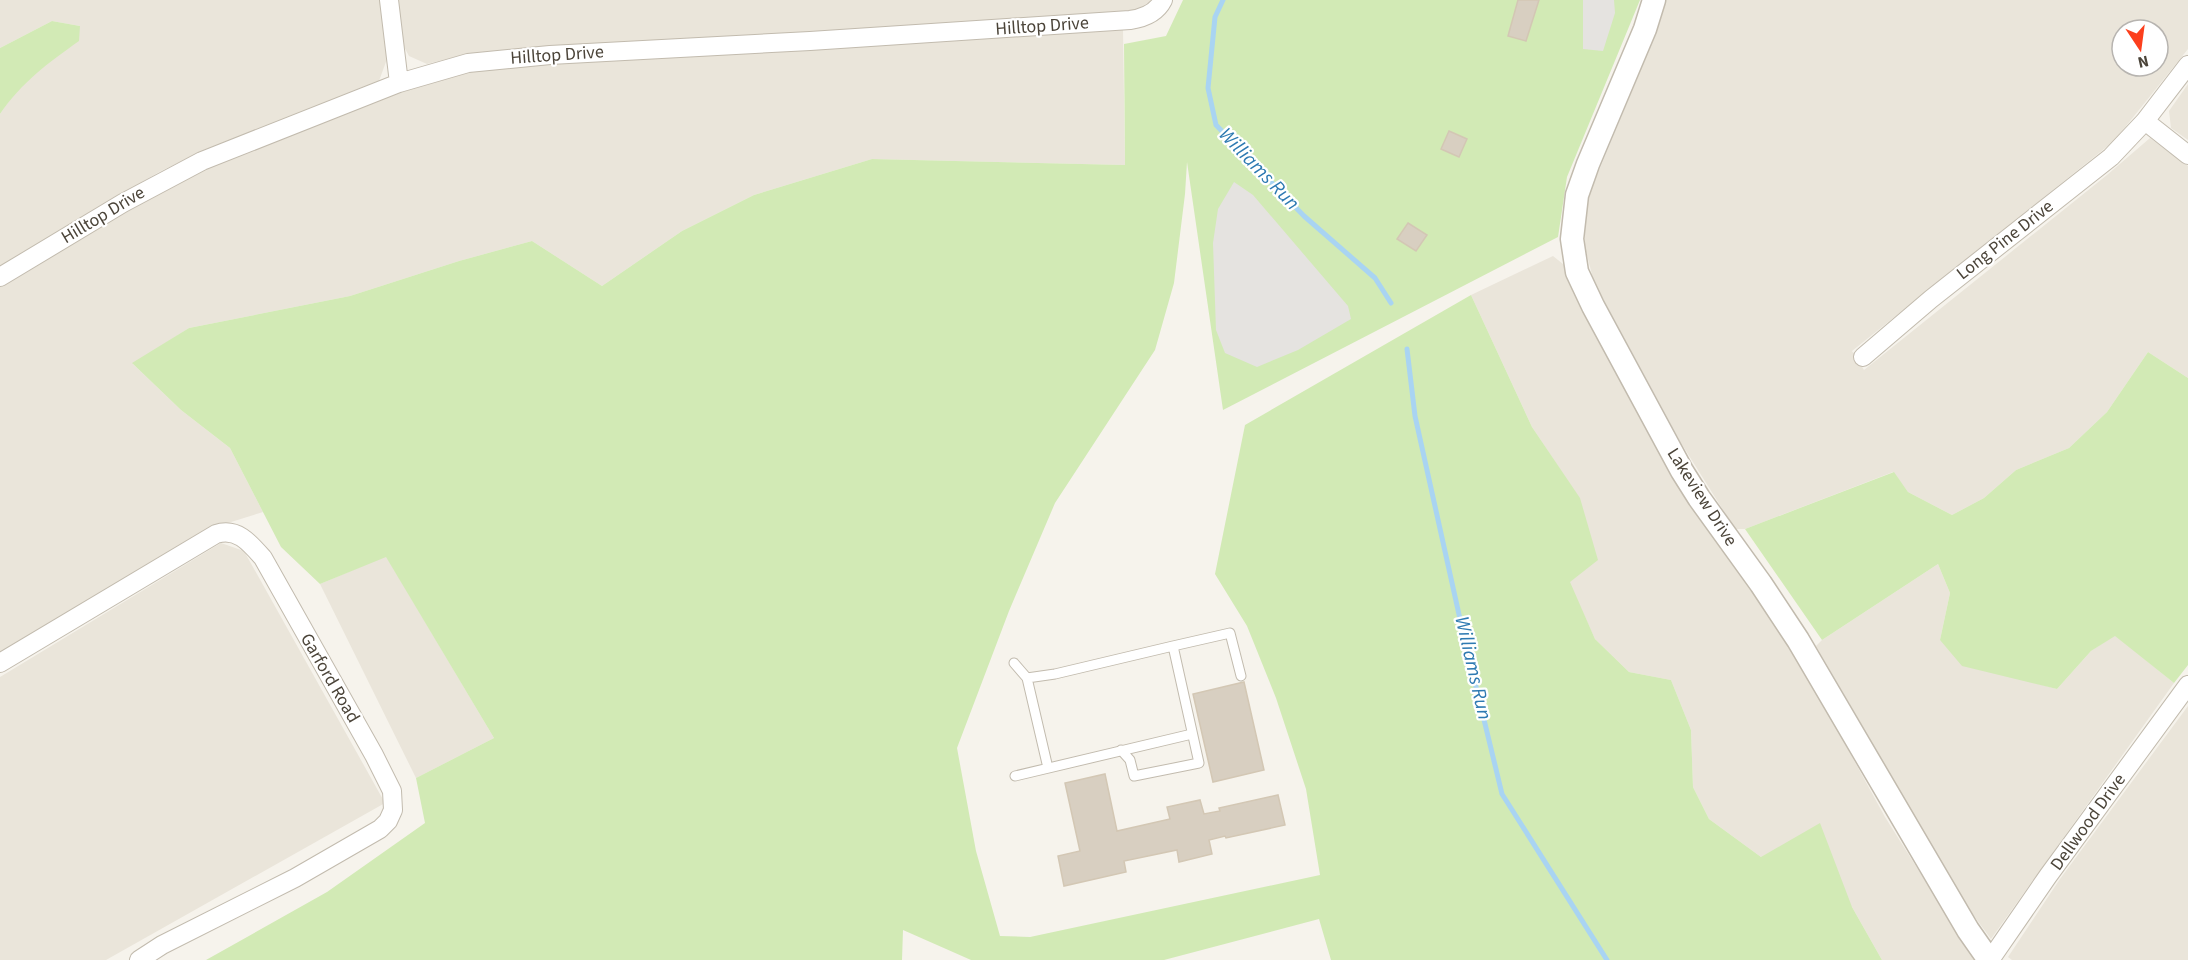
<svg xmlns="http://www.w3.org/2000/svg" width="2188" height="960" font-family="'Source Sans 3',sans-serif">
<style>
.residential{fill:#eae5da;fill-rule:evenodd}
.green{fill:#d2eab5}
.parking{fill:#e5e3e0}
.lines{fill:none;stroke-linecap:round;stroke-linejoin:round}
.stream{stroke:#a9d4f2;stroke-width:5}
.building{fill:#d8cfc1;stroke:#d3c7b4;stroke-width:1.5}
.service-casing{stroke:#c2bbae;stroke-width:11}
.minor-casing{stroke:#c2bbae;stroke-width:20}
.tertiary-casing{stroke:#c2bbae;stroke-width:25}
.service{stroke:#fff;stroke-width:9}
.minor{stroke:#fff;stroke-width:18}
.tertiary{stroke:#fff;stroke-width:22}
.labels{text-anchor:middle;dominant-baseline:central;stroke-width:4.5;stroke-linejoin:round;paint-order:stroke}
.street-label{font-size:18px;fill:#4b4439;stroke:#fff}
.water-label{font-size:20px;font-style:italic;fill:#2e7ab2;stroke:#fff}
</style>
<rect width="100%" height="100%" fill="#f6f3ec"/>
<!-- residential -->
<path class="residential" d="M0,0H382L387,59L379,81L198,153L159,172L0,267V114L15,92L44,66L80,26L52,21L0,48Z
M398,0H1153L1136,10L810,33L550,46L467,54L427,64L409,56L403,45Z
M1664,0H2188V49L2114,141L1852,351L1864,370L2107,175L2150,138L2188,166V378L2148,352L2107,412L2069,448L2016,470L1984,498L1952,515L1908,492L1893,472L1745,529H1735L1681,443L1594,282L1584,244L1588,197L1654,38ZM2122,30H2158V66H2122Z
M1123,30L1125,165L872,159L754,195L682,231L602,286L532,241L459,261L350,296L189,328L133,364L181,410L230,448L263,512L215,527L73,612L0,652V287L127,210L206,169L402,91L470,71L551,64L811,50Z
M2188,84V140L2171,128L2169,111Z
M1553,256L1568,268L1751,585L1798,658L1885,817L1975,960H1882L1852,907L1761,857L1709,819L1693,787L1691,730L1671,680L1629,672L1595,639L1569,582L1580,499L1532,427L1471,295Z
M221,543L244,551L385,803L106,960H0V677Z
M386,556L494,738L416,778L320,584Z
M1938,564L1950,593L1940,640L2016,678L2057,689L2091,651L2115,635L2174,683L1991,939L1966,905L1816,646L1822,640Z
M2188,706V960H2012L2008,957L2060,879Z"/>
<!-- green -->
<path class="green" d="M1183,0H1640L1567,177L1558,237L1223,410L1187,162L1185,194L1174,283L1155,350L1055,503L1009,611L957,748L976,851L1000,936L1030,937L1320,875L1306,789L1276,698L1247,626L1215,574L1245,425L1471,295L1532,427L1580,498L1598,560L1570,582L1595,639L1629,672L1671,680L1691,730L1693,787L1709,819L1761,857L1820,823L1852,907L1882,960H1331L1319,919L1164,960H971L903,930L902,960H206L327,892L425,823L416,778L494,738L386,557L320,584L281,547L230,448L181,410L132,363L189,328L350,296L459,261L532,241L602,286L682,231L754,195L872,159L1125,165L1124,44L1166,36Z
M52,21L80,26L79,41C48,63 22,82 0,114V48Z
M2148,352L2188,378V665L2174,683L2115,636L2091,651L2057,689L1962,666L1940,640L1950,593L1938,564L1822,640L1745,529L1894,472L1908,492L1952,515L1984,498L2016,470L2069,448L2107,412Z"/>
<!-- parking -->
<path class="parking" d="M1583,0H1614L1615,13L1603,51L1583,49Z
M1234,182L1253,195L1348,306L1351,319L1298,350L1257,367L1225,353L1216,330L1213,243L1218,209Z"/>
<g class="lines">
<!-- stream -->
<path class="stream" d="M1223,0L1215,17L1208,88L1216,125L1304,216L1375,278L1391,303
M1407,349L1415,416L1464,637L1502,794L1607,960"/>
</g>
<!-- building -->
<path class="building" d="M1518,0H1539L1526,41L1508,36Z
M1449,131L1467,139L1459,157L1441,149Z
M1408,223L1427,235L1416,251L1397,239Z
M1244,682L1264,770L1213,782L1193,694Z
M1105,774L1117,831L1170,819L1167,807L1200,800L1204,814L1220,811L1219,808L1278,795L1285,825L1226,838L1225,836L1209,840L1212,854L1179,862L1177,850L1124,861L1126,872L1064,886L1058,856L1080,851L1065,783Z"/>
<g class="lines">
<defs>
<path id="service" d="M1173,646L1230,633L1241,676
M1014,663L1027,678L1055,674L1173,646L1199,763L1134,776L1130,760L1121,750
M1027,678L1048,768
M1015,776L1192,734"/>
<path id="minor" d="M389,0L399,83
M2145,121L2188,155
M0,277L123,203L202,161L399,83L468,63L550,55L810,41L1130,20C1144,18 1157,12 1163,0
M1863,357L1931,299L2111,157L2145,121L2188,65
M0,663L216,534C237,527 250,543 263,558L374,755L392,791L393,810L388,821L380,829L295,878L162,945L139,960
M1990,960L2048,876L2188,685"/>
<path id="tertiary" d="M1654,0L1645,29L1588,164L1577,195L1572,239L1577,272L1593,306L1682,471L1699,498L1761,584L1798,640L1968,930L1989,960"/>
</defs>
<!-- service casing -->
<use href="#service" class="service-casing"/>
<!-- minor casing -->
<use href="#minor" class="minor-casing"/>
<!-- tertiary casing -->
<use href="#tertiary" class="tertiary-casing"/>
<!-- service -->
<use href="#service" class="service"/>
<!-- minor -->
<use href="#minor" class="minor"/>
<!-- tertiary -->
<use href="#tertiary" class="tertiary"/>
</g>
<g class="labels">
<!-- street labels -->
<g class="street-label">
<text transform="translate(1042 26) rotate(-4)">Hilltop Drive</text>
<text transform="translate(557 55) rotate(-4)">Hilltop Drive</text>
<text transform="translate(103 215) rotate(-31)">Hilltop Drive</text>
<text transform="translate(2005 240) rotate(-38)">Long Pine Drive</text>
<text transform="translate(1702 497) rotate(57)">Lakeview Drive</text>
<text transform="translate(330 678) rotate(60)">Garford Road</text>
<text transform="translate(2088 822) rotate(-54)">Dellwood Drive</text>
</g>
<!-- water labels -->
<g class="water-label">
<text transform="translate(1259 169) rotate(46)">Williams Run</text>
<text transform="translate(1473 668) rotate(77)">Williams Run</text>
</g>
</g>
<!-- north arrow -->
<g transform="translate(2140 48) rotate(167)"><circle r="28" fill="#ffffff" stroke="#b7b4b0" stroke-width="1.5"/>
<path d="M0-4.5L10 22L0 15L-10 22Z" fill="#fc3f1d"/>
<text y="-9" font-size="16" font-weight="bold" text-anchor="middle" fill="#4b4439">N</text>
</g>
</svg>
